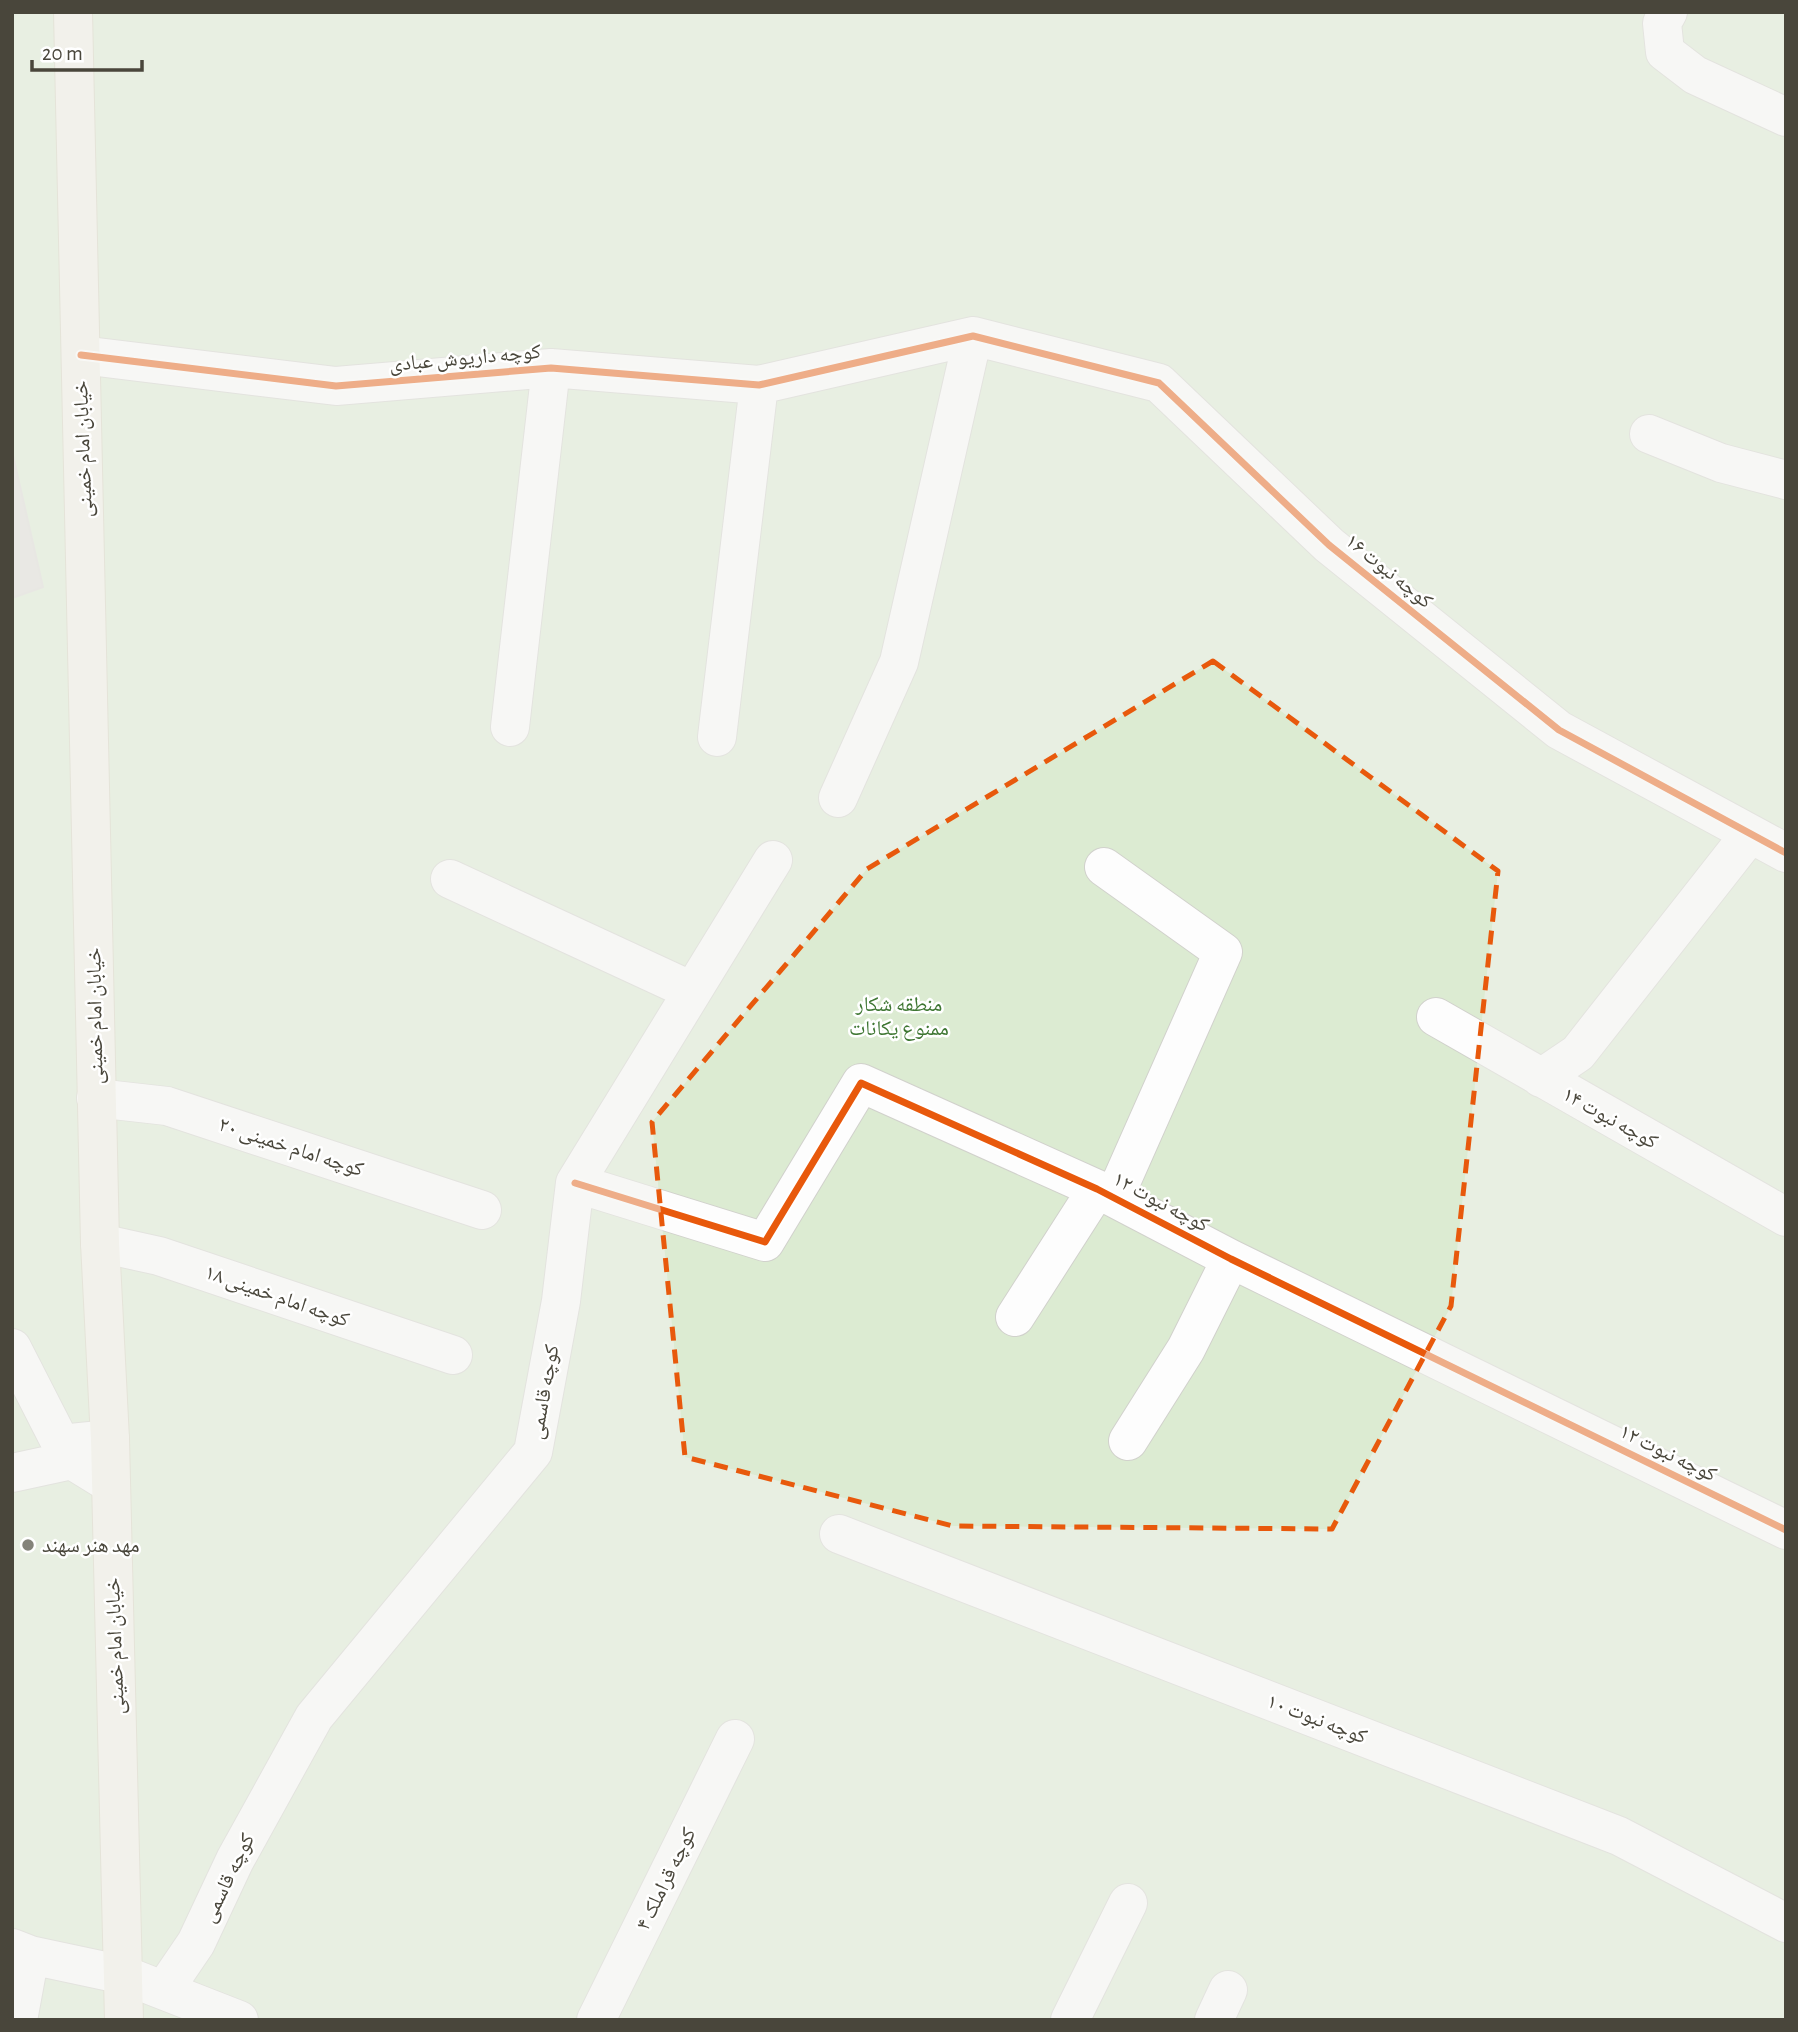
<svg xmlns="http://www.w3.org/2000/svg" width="1798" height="2032" font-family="'Alegreya Sans','Noto Naskh Arabic',sans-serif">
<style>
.green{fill:#dcebd2}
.building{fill:#dddcd7;stroke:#dbdad5;stroke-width:2}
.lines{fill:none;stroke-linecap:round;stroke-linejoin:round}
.minor-casing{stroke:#d1d1cc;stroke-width:40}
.major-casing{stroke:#d4d1be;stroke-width:40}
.minor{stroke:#fdfdfd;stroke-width:38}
.major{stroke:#f1f0e6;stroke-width:38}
.cycleway-casing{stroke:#fff;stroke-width:11}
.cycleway{stroke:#e8590c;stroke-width:7}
.marked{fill:none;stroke:#e8590c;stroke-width:5;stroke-dasharray:14 9;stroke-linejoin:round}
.poi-dot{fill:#84837a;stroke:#fff;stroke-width:2.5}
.labels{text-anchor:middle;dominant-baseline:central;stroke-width:5;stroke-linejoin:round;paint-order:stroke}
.street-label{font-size:21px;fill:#49463b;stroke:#fff}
.park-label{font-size:21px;fill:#3e7632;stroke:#fff}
.poi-label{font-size:21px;fill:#49463b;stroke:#fff;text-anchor:start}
</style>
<rect width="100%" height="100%" fill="#f3f3ef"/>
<!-- green -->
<path class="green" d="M12,12H1786V2020H12Z"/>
<!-- building -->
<path class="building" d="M12,451L43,587L12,598Z"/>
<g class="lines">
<defs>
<path id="minor" d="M1668,12L1662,23L1665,52L1695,75L1786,117
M81,355L336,386L551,368L759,385L973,336L1159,383L1329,545L1559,730L1786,853
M1649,434L1721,463L1786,480
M510,727L551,368
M717,737L759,385
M838,798L899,662L973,336
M1104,867L1223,952L1114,1198
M450,879L692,991
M1436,1017L1786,1217
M1541,1078L1578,1053L1750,834
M96,1098L167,1106L482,1210
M575,1183L765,1242L861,1083L1097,1189L1231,1259L1786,1530
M100,1243L159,1256L453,1355
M1015,1317L1097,1189
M12,1348L61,1444L110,1439
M1128,1441L1186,1349L1231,1259
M12,1473L72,1460L111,1484
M839,1534L1619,1836L1786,1923
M12,1948L30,1955L124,1975L239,2020
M164,1990L196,1943L235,1860L314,1717L533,1452L561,1301L575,1183L773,860
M18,2020L30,1955
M596,2020L735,1739
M1070,2020L1128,1903
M1214,2020L1228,1990"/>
<path id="major" d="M73,12L100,1243L110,1439L124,2020"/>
</defs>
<!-- minor casing -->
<use href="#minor" class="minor-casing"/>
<!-- major casing -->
<use href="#major" class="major-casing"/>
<!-- minor -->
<use href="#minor" class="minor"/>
<!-- major -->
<use href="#major" class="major"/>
<defs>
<path id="cycleway" d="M81,355L336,386L551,368L759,385L973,336L1159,383L1329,545L1559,730L1786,853
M575,1183L765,1242L861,1083L1097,1189L1231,1259L1786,1530"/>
</defs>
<!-- cycleway casing -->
<use href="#cycleway" class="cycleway-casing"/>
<!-- cycleway -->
<use href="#cycleway" class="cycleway"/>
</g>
<!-- marked area -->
<path d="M0 0H1798V2032H0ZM1213,661L1498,871L1451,1306L1332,1529L953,1526L685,1457L652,1122L867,869Z" fill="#f3f3ef" fill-opacity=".55" fill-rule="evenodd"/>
<path class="marked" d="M1213,661L1498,871L1451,1306L1332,1529L953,1526L685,1457L652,1122L867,869Z"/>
<!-- markers -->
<circle class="poi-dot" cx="28" cy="1545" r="7"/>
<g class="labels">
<!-- street labels -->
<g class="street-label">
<text transform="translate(465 358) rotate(-5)">کوچه داریوش عبادی</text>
<text transform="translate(83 449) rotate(-92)">خیابان امام خمینی</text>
<text transform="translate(1389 571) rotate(39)">کوچه نبوت ۱۶</text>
<text transform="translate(95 1016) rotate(-91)">خیابان امام خمینی</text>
<text transform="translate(1610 1118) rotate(29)">کوچه نبوت ۱۴</text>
<text transform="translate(291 1147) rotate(18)">کوچه امام خمینی ۲۰</text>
<text transform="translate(1161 1202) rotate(28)">کوچه نبوت ۱۲</text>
<text transform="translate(277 1296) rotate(19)">کوچه امام خمینی ۱۸</text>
<text transform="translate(544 1392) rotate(-80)">کوچه قاسمی</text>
<text transform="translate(1668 1453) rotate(26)">کوچه نبوت ۱۲</text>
<text transform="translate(115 1646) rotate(-92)">خیابان امام خمینی</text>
<text transform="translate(1317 1719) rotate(21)">کوچه نبوت ۱۰</text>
<text transform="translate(228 1878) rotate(-64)">کوچه قاسمی</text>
<text transform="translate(666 1879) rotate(-64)">کوچه قراملک ۴</text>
</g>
<!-- park labels -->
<g class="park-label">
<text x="899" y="1004">منطقه شکار<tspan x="899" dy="24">ممنوع یکانات</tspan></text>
</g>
<!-- poi labels -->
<g class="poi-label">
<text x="42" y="1545">مهد هنر سهند</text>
</g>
</g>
<!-- border -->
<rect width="1798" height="2032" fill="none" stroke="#49463b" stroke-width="28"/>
<!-- scale -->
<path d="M32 60v10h110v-10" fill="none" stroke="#49463b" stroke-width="3.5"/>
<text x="42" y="60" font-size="21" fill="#49463b" stroke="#ffffff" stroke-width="5" paint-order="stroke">20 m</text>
</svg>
